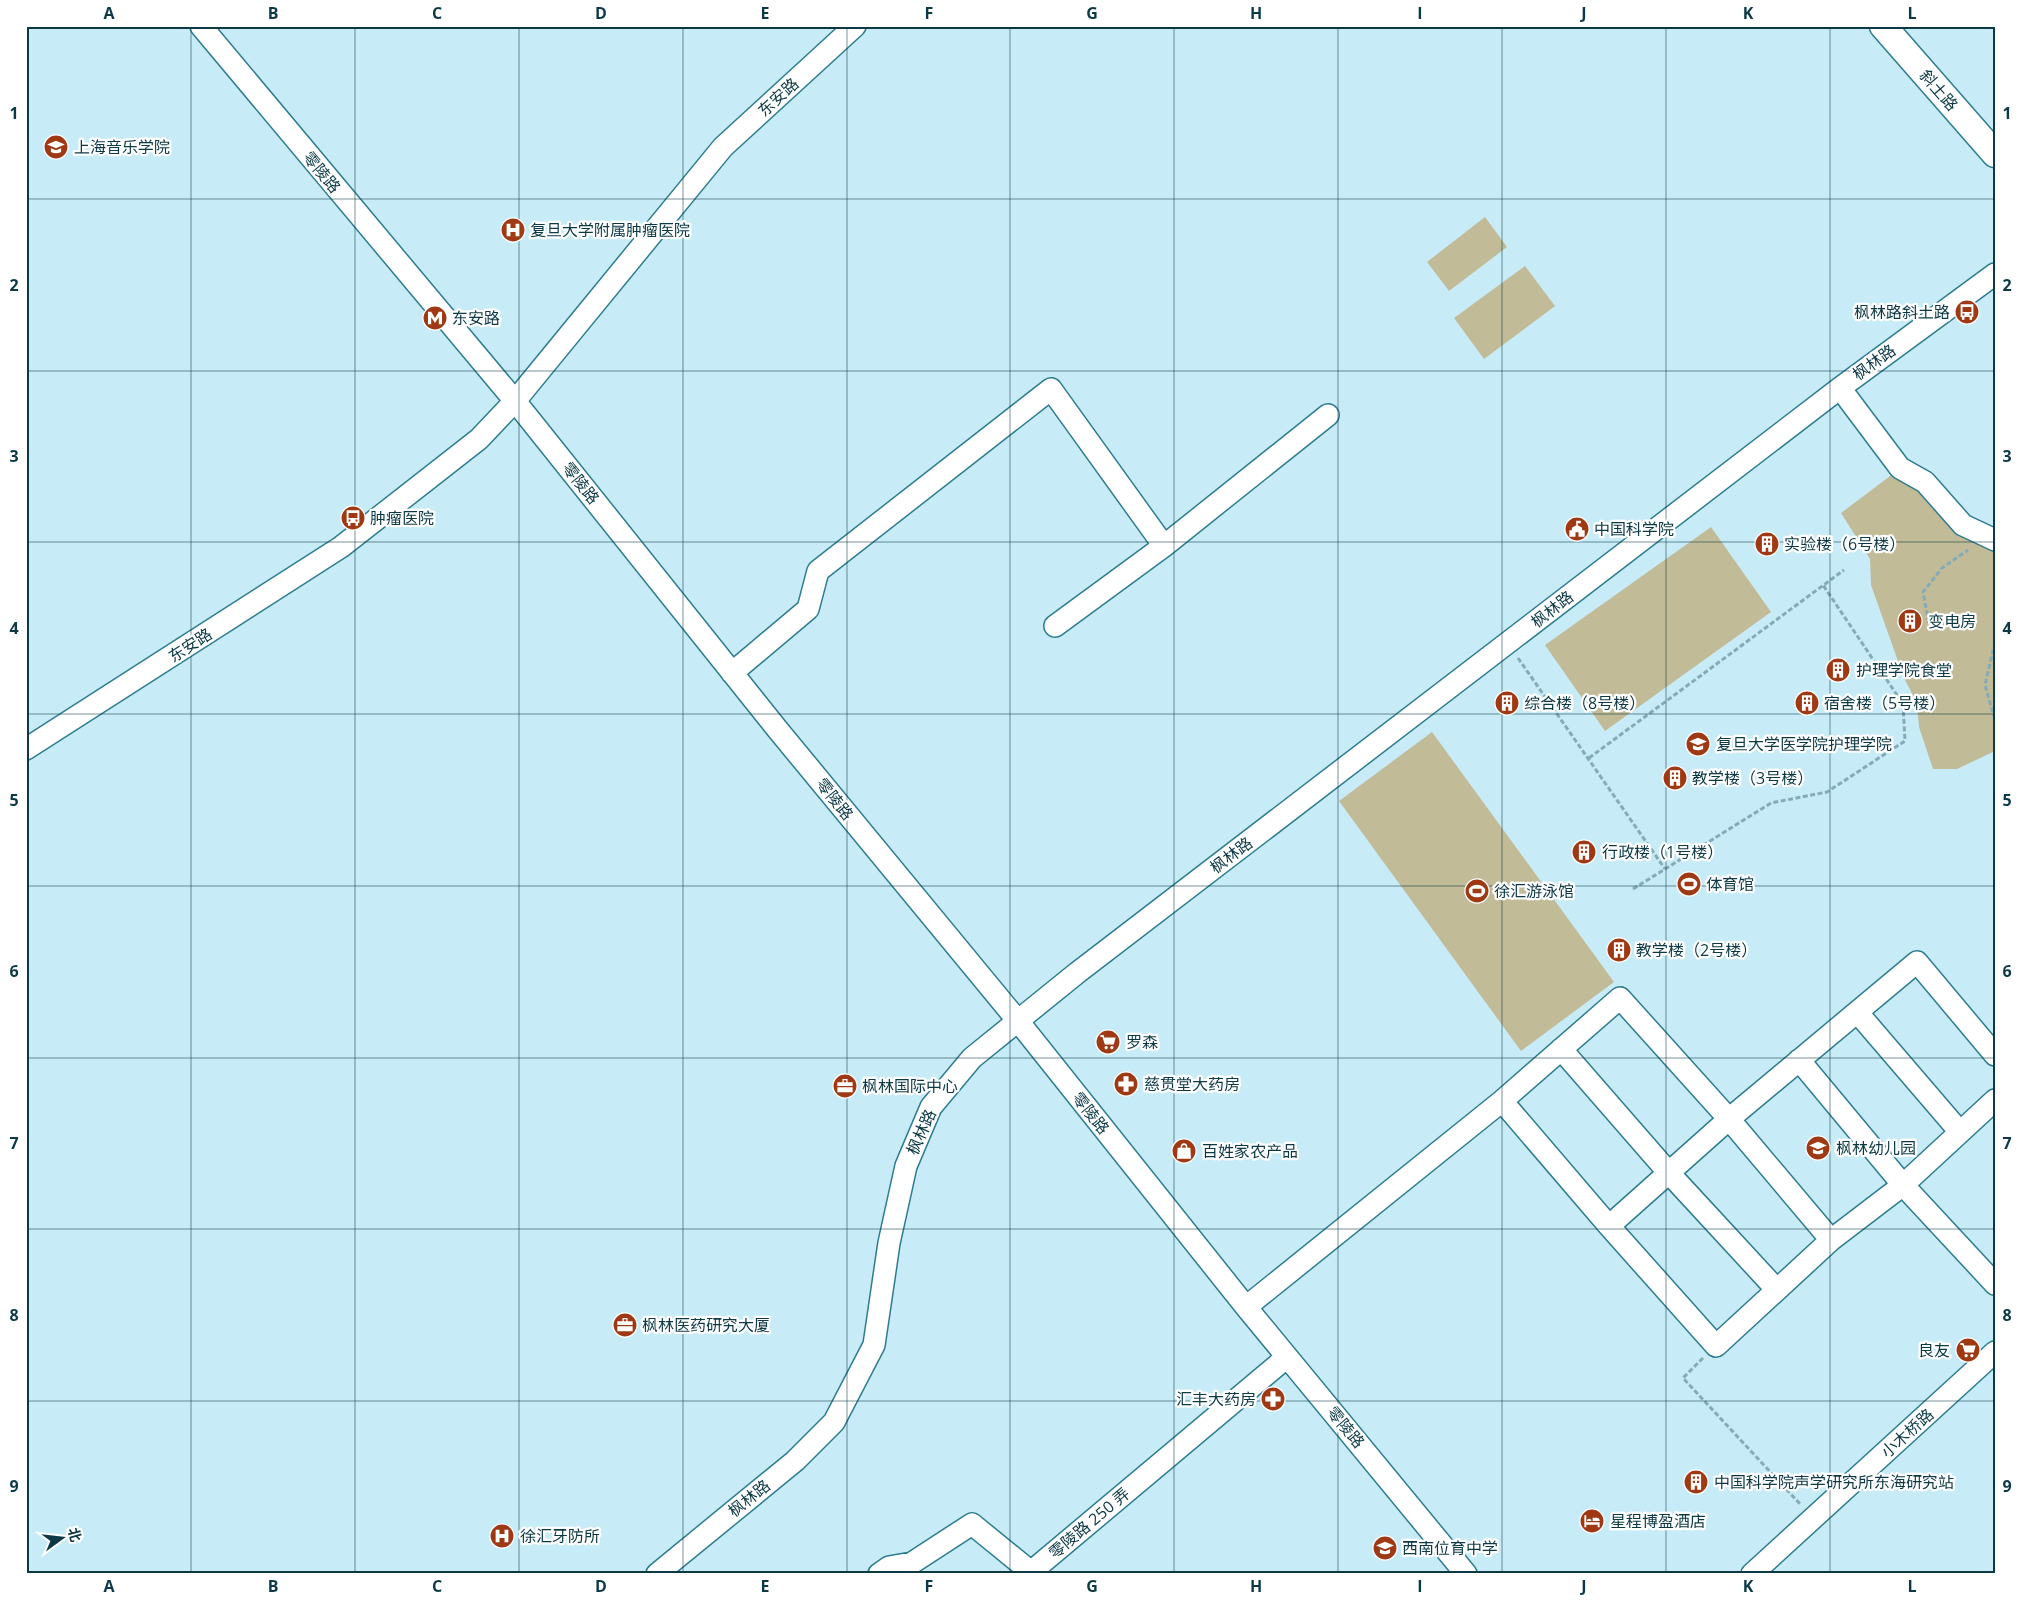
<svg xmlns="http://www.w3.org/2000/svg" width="2021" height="1600" font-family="'Open Sans','Noto Sans SC',sans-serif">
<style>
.green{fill:#c2bb97}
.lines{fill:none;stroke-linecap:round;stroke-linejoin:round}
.minor-casing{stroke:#2d7c90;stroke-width:24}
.major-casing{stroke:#2d7c90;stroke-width:29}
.path{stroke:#84acb7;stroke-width:3;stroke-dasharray:5 2.5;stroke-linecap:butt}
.minor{stroke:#fff;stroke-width:21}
.major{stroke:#fff;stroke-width:26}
.grid{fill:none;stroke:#0c3945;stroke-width:1;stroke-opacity:0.55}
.labels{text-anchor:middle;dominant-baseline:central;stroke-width:4.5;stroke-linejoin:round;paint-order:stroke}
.street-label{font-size:16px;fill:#0c3945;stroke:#fff}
.poi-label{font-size:16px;fill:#0c3945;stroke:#fff;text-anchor:start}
.neatline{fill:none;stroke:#0c3945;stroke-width:2}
.grid-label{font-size:16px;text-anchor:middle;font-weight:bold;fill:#0c3945}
</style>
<rect width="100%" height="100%" fill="#c8ecf7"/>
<!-- green -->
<path class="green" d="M1485,217L1507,247L1449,291L1427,262Z
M1525,266L1555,306L1484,359L1454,318Z
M1894,473L1995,540V751L1957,769H1933L1919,727L1917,703L1904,678L1871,585L1870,559L1841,513Z
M1711,527L1771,612L1605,731L1545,645Z
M1432,732L1614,982L1521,1051L1339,801Z"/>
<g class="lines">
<defs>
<path id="minor" d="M201,26L515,401L778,730L1018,1021L1246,1307L1466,1574
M1840,388L1900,468L1925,482L1963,525L1995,540
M1055,626L1164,546
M732,673L808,609L818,571L1051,389L1164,546L1328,415
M26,749L341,547L479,439L515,401L723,147L855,26
M1857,1012L1960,1132
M1561,1049L1669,1173L1777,1290
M1995,1100L1903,1185L1995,1284
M1502,1101L1609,1226L1716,1346L1831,1240
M1609,1226L1729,1119L1917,962L1995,1055
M1246,1307L1502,1101L1620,998L1729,1119L1831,1240L1903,1185L1799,1060
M657,1574L795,1461L834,1422L874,1345L889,1243L906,1166L931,1107L972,1058L1077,973L1840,388L1995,274
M879,1574L889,1567L912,1563L972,1524L1031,1572L1287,1357
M1752,1574L1995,1352"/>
<path id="major" d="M1883,26L1995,154"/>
</defs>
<!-- minor casing -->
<use href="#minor" class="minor-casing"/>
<!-- major casing -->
<use href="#major" class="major-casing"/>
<!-- path -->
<path class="path" d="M1930,630L1923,592L1942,568L1968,550
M1995,642L1985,685L1995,720
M1518,658L1665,869
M1589,758L1844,570
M1633,889L1771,803L1827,792L1905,741L1903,704L1823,585
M1703,1358L1683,1378L1801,1505"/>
<!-- minor -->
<use href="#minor" class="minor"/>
<!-- major -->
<use href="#major" class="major"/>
</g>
<!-- grid -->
<path class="grid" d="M191,26V1574M355,26V1574M519,26V1574M683,26V1574M847,26V1574M1010,26V1574M1174,26V1574M1338,26V1574M1502,26V1574M1666,26V1574M1830,26V1574M26,199H1995M26,371H1995M26,542H1995M26,714H1995M26,886H1995M26,1058H1995M26,1229H1995M26,1401H1995"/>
<!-- icons -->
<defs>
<symbol id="university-disc" viewBox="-11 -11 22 22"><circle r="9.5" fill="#9f3913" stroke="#fff"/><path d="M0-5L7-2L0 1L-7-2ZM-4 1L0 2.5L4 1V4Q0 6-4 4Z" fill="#fff"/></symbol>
<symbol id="hospital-disc" viewBox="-11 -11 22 22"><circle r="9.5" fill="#9f3913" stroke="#fff"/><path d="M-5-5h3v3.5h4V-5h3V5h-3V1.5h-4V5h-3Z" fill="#fff"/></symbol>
<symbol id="bus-disc" viewBox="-11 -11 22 22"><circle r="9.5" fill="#9f3913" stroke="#fff"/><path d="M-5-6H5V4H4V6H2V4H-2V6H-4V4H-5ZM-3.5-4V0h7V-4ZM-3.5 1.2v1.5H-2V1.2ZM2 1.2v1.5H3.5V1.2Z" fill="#fff"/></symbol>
<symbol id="metro-disc" viewBox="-11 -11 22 22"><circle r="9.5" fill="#9f3913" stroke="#fff"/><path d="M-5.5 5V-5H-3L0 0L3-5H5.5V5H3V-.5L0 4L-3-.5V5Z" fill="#fff"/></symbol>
<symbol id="civic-disc" viewBox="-11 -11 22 22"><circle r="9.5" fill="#9f3913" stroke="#fff"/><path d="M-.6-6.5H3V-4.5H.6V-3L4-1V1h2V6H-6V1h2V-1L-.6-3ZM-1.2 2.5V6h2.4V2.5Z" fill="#fff"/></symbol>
<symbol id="building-disc" viewBox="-11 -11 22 22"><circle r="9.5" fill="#9f3913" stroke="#fff"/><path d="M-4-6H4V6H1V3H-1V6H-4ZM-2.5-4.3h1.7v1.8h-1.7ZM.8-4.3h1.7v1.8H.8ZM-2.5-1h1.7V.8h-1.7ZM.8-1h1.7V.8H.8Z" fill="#fff"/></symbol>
<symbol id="stadium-disc" viewBox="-11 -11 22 22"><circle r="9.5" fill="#9f3913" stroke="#fff"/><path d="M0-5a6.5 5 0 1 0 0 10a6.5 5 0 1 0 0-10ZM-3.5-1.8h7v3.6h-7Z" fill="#fff"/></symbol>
<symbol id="supermarket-disc" viewBox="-11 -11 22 22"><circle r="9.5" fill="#9f3913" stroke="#fff"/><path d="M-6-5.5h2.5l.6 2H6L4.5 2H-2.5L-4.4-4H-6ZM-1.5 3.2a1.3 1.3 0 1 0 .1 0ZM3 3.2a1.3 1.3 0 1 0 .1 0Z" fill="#fff"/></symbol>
<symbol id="pharmacy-disc" viewBox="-11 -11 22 22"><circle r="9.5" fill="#9f3913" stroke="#fff"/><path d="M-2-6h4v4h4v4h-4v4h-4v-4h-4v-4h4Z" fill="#fff"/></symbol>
<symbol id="office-disc" viewBox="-11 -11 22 22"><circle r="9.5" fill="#9f3913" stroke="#fff"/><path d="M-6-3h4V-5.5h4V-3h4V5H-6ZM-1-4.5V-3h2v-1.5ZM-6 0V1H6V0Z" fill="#fff"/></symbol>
<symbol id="school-disc" viewBox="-11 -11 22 22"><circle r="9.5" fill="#9f3913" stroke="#fff"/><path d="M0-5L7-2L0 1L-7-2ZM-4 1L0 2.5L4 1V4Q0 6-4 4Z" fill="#fff"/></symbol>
<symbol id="shop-disc" viewBox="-11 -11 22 22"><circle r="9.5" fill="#9f3913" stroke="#fff"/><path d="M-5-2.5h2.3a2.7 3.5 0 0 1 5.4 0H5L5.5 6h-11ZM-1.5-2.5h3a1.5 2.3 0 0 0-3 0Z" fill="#fff"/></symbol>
<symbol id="hotel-disc" viewBox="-11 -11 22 22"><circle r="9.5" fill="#9f3913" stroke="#fff"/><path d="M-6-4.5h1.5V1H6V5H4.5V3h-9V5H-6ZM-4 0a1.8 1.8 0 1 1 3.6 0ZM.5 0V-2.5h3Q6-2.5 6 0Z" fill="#fff"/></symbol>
</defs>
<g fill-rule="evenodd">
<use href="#university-disc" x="42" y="133" width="28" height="28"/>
<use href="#hospital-disc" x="499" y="216" width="28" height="28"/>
<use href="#bus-disc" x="1953" y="298" width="28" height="28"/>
<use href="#metro-disc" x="421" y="304" width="28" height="28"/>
<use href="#bus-disc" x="339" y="504" width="28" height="28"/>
<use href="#civic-disc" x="1563" y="515" width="28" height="28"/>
<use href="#building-disc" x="1753" y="530" width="28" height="28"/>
<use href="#building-disc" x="1896" y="607" width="28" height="28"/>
<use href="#building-disc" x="1824" y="656" width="28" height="28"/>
<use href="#building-disc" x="1493" y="689" width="28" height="28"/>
<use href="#building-disc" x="1793" y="689" width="28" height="28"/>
<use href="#university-disc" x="1684" y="730" width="28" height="28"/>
<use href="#building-disc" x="1661" y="764" width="28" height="28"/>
<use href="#building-disc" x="1570" y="838" width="28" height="28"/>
<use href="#stadium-disc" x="1675" y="870" width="28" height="28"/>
<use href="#stadium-disc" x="1463" y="877" width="28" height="28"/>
<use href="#building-disc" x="1605" y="936" width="28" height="28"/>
<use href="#supermarket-disc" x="1094" y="1028" width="28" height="28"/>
<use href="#pharmacy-disc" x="1112" y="1070" width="28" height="28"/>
<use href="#office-disc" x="831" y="1072" width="28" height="28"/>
<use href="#school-disc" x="1804" y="1134" width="28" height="28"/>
<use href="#shop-disc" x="1170" y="1137" width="28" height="28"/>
<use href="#office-disc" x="611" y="1311" width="28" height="28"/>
<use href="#supermarket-disc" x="1954" y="1336" width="28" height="28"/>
<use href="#pharmacy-disc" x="1259" y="1385" width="28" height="28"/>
<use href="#building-disc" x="1682" y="1468" width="28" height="28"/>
<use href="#hotel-disc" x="1578" y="1507" width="28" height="28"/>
<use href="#hospital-disc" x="488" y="1522" width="28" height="28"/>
<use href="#school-disc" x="1371" y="1534" width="28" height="28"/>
</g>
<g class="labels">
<!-- street labels -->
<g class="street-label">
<text transform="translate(1939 90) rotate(49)">斜土路</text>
<text transform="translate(778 97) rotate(-42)">东安路</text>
<text transform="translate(322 172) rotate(50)">零陵路</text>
<text transform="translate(1874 362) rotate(-36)">枫林路</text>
<text transform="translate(581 483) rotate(51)">零陵路</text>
<text transform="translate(1552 609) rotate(-38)">枫林路</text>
<text transform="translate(190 645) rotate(-33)">东安路</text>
<text transform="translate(835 799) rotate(51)">零陵路</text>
<text transform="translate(1231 855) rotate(-37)">枫林路</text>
<text transform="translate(1091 1113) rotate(51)">零陵路</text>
<text transform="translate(921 1132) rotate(-66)">枫林路</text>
<text transform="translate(1346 1427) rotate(50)">零陵路</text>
<text transform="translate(1907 1433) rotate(-42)">小木桥路</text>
<text transform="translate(749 1498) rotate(-39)">枫林路</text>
<text transform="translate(1089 1523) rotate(-40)">零陵路 250 弄</text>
</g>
<!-- poi labels -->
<g class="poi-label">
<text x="74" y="147">上海音乐学院</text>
<text x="530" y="230">复旦大学附属肿瘤医院</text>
<text x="1950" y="312" text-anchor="end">枫林路斜土路</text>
<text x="452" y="318">东安路</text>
<text x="370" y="518">肿瘤医院</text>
<text x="1594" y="529">中国科学院</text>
<text x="1784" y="544">实验楼（6号楼）</text>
<text x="1928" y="621">变电房</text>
<text x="1856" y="670">护理学院食堂</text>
<text x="1524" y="703">综合楼（8号楼）</text>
<text x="1824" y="703">宿舍楼（5号楼）</text>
<text x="1716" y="744">复旦大学医学院护理学院</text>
<text x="1692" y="778">教学楼（3号楼）</text>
<text x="1602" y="852">行政楼（1号楼）</text>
<text x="1706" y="884">体育馆</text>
<text x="1494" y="891">徐汇游泳馆</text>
<text x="1636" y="950">教学楼（2号楼）</text>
<text x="1126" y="1042">罗森</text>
<text x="1144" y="1084">慈贯堂大药房</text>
<text x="862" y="1086">枫林国际中心</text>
<text x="1836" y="1148">枫林幼儿园</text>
<text x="1202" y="1151">百姓家农产品</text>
<text x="642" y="1325">枫林医药研究大厦</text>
<text x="1950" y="1350" text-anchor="end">良友</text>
<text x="1256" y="1399" text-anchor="end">汇丰大药房</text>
<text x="1714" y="1482">中国科学院声学研究所东海研究站</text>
<text x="1610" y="1521">星程博盈酒店</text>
<text x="520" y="1536">徐汇牙防所</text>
<text x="1402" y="1548">西南位育中学</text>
</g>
</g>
<!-- border -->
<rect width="2021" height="1600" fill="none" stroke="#ffffff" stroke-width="55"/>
<!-- north arrow -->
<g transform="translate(62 1538) rotate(75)" stroke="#ffffff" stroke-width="4" paint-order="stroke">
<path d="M0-4L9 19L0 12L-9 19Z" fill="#0c3945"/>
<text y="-8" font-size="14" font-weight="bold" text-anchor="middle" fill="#0c3945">北</text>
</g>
<rect x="28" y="28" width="1966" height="1544" class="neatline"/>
<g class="grid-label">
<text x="109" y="19">A</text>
<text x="273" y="19">B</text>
<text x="437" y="19">C</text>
<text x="601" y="19">D</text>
<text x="765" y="19">E</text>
<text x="929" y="19">F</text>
<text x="1092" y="19">G</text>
<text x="1256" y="19">H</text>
<text x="1420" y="19">I</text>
<text x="1584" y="19">J</text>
<text x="1748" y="19">K</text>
<text x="1912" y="19">L</text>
<text x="14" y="119">1</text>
<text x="2007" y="119">1</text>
<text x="14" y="291">2</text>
<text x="2007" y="291">2</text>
<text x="14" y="462">3</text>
<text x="2007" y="462">3</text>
<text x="14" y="634">4</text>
<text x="2007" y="634">4</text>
<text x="14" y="806">5</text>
<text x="2007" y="806">5</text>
<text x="14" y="977">6</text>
<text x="2007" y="977">6</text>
<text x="14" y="1149">7</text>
<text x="2007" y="1149">7</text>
<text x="14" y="1321">8</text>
<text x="2007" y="1321">8</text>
<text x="14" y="1492">9</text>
<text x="2007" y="1492">9</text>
<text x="109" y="1592">A</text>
<text x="273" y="1592">B</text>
<text x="437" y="1592">C</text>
<text x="601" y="1592">D</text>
<text x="765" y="1592">E</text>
<text x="929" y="1592">F</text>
<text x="1092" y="1592">G</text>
<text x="1256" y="1592">H</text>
<text x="1420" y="1592">I</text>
<text x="1584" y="1592">J</text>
<text x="1748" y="1592">K</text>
<text x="1912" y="1592">L</text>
</g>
</svg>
